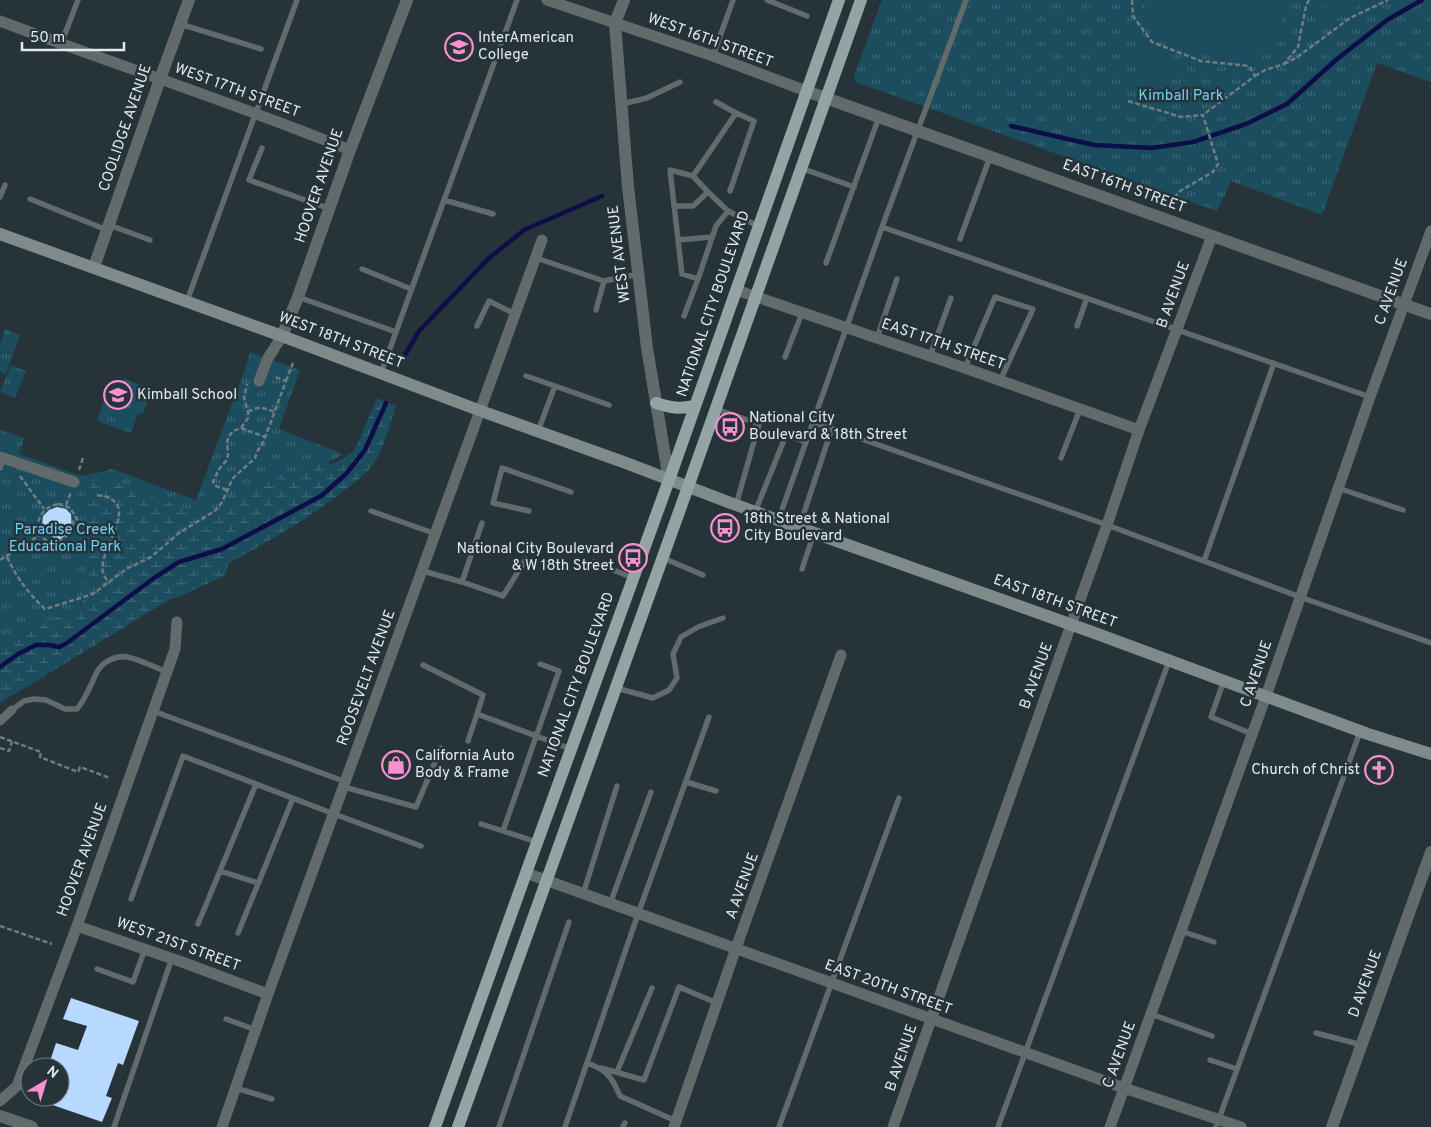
<svg xmlns="http://www.w3.org/2000/svg" width="1431" height="1127" font-family="Overpass,sans-serif">
<style>
.grass{fill:url(#grass-tufts)}
.wetland{fill:url(#wetland-marsh);fill-rule:evenodd}
.pitch{fill:#1c4d5e}
.lines{fill:none;stroke-linecap:round;stroke-linejoin:round}
.stream{stroke:#0d0e47;stroke-width:4.5}
.building{fill:#b6d9fd}
.path{stroke:#707b80;stroke-width:2.5;stroke-dasharray:5 2.5;stroke-linecap:butt}
.service{stroke:#636a6b;stroke-width:5.5}
.pedestrian{stroke:#636a6b;stroke-width:9}
.minor{stroke:#636a6b;stroke-width:11}
.tertiary{stroke:#636a6b;stroke-width:12}
.secondary{stroke:#7f8a8b;stroke-width:12}
.primary{stroke:#94a3a4;stroke-width:12}
.labels{text-anchor:middle;dominant-baseline:central;stroke-width:5;stroke-linejoin:round;paint-order:stroke}
.poi-label{font-size:15px;fill:#e2eaed;stroke:#263339;text-anchor:start}
.street-label{font-size:15px;fill:#e2eaed;stroke:#263339}
.park-label{font-size:15px;fill:#6dd0f5;stroke:#263339}
</style>
<defs>
<pattern id="grass-tufts" width="24" height="20" patternUnits="userSpaceOnUse" patternTransform="scale(1.25)"><rect width="24" height="20" fill="#1c4d5e"/><path d="M3 7l-1-3M5 7V3M7 7l1-3M15 17l-1-3M17 17v-4M19 17l1-3" fill="none" stroke="#3d6775"/></pattern>
<pattern id="wetland-marsh" width="20" height="14" patternUnits="userSpaceOnUse" patternTransform="scale(1.25)"><rect width="20" height="14" fill="#1c4d5e"/><path d="M1 5h8M5 5V1M11 12h8M15 12V8" fill="none" stroke="#3d6775"/></pattern>
</defs>
<rect width="100%" height="100%" fill="#263339"/>
<!-- grass -->
<path class="grass" d="M882,0H1431V82L1377,63L1322,215L1231,181L1217,211L856,82L854,76Z
M5,329L20,335L6,374L0,372V344Z
M250,352L300,370L279,429L343,454L116,589L80,603L82,605L78,610L55,617L0,648V430L24,438L19,454L81,476L112,469L196,500L248,361Z
M11,365L26,371L15,398L0,392Z
M124,379L152,389L143,414L138,413L131,433L97,421L104,400L115,404Z"/>
<!-- wetland -->
<path class="wetland" d="M377,398L396,406C390,424 385,447 374,463C364,477 350,486 337,496C303,522 266,543 229,563L226,575L181,596L169,600L0,703V648L55,617L78,610L82,605L88,540L82,534C86,523 89,514 81,504L82,499L96,501L100,491L87,486L89,481L112,480L196,513L202,517L205,523L221,509L230,493L243,499L250,498L264,479L316,465L335,463L354,451ZM141,505L150,509L146,513L137,516L134,513L136,509Z"/>
<!-- pitch -->
<path class="pitch" d="M1141,0H1293L1259,60L1247,62L1216,59L1188,48L1167,35Z
M1328,0H1368L1324,26L1315,19Z
M1145,46L1172,56L1156,100L1128,89Z"/>
<g class="lines">
<!-- stream -->
<path class="stream" d="M1011,126L1094,145L1152,148L1193,142L1246,124L1287,104L1337,59L1387,20L1422,0
M405,355L419,331L488,259L524,230L602,196
M0,667L18,654L36,645H49L59,647L67,643L154,578L179,562L222,549L321,496L346,474L365,450L386,403"/>
</g>
<!-- building -->
<path class="building" d="M57,507L66,509L71,514L72,531L59,540L44,533L42,526L43,516L49,510Z
M71,998L139,1021L123,1065L118,1063L106,1096L112,1098L102,1122L35,1099V1097H60V1064L50,1061L56,1043L78,1050L87,1026L63,1019Z"/>
<g class="lines">
<!-- path -->
<path class="path" d="M1132,0L1133,16L1152,42L1201,61L1249,66L1255,76L1203,115
M1284,64L1296,58L1350,18L1388,0
M1255,76L1265,70L1284,64L1298,47L1306,6L1309,0
M1128,101L1181,117L1203,115L1218,164L1213,172L1180,191L1173,199
M286,381L293,363
M248,412C260,405 263,408 275,412
M241,428L265,437
M79,470L83,458
M20,476L44,509
M227,490L216,486L213,482L219,469L226,461L228,455L227,442L229,436L233,431L241,428L248,418V412L244,398L247,384
M97,495C146,501 97,547 103,573C104,576 107,580 109,583
M58,504C70,506 71,509 77,519L73,520C74,531 69,535 60,540L61,545C32,544 30,510 58,504Z
M66,505L71,492
M7,557C16,577 29,594 45,609L93,594L126,569L151,557L179,533L216,510L222,502L233,478L255,458L258,450L263,443L286,381L273,376
M0,560L40,535
M0,737L41,752L40,757L78,772L80,767L110,778
M0,748L9,751L12,742
M0,926L52,944"/>
<!-- service -->
<path class="service" d="M767,0L807,16
M180,24L261,49
M61,44L78,0
M713,56L733,0
M716,102L736,113L693,176L708,192L728,211L758,226
M622,104L647,98L680,82
M262,148L249,180L330,209
M801,168L854,187
M730,191L754,121L736,113
M0,197L5,185
M30,199L107,230
M444,200L493,214
M674,206H693L708,192
M109,225L150,240
M882,227L1370,397
M960,239L990,157
M678,240L712,237
M536,258L604,281L639,274
M826,263L879,117
M362,269L411,289
M698,279L716,226L728,211
M298,297L396,332
M187,301L297,0
M596,310L604,281
M684,316L698,279L682,274L670,170L693,176
M477,326L489,301L515,314
M1077,326L1087,298
M877,338L897,279
M930,356L951,298
M785,357L802,313
M965,368L995,297L1033,309L1000,381
M381,373L517,0
M526,376L555,386
M716,409L759,424L736,505
M813,422L1107,525L1300,597L1431,643
M538,431L555,386L609,405
M1061,458L1080,409
M0,468L4,458
M1338,488L1403,510
M371,511L436,534
M529,511L493,503L502,468L571,492
M755,512L786,435L806,442
M778,521L882,227L966,0
M799,528L832,428
M663,558L703,575
M1204,561L1274,363
M594,562L633,578
M802,569L814,533
M423,571L462,582L482,523
M462,582L503,596L526,559
M423,665L483,695L477,714L571,749
M1224,680L1211,717L1252,734
M616,688L653,698L669,690L677,678L673,654L681,637L698,627L723,618
M12,710L24,701L34,699L46,700L65,709H77C87,697 90,686 97,672C102,662 116,655 127,657C139,659 156,668 167,672
M153,711L346,782
M468,741L477,714
M686,782L716,791
M344,787L416,807L441,748
M481,824L503,831L559,671L540,664
M503,831L537,842
M220,871L258,883
M583,894L617,786
M131,899L183,756L334,814L421,846
M610,904L651,792
M198,924L256,784
M1181,931L1214,942
M238,933L293,798
M97,969L133,982L145,949
M1151,1014L1212,1036
M226,1019L256,1030
M1316,1033L1362,1045
M1210,1060L1237,1069
M587,1063C607,1070 612,1077 620,1096L676,1121
M601,1068L644,1080L679,987L717,1003
M617,1072L652,988
M236,1088L272,1099
M114,1127L172,958
M499,1127L569,922
M565,1127L638,914L709,717
M623,1127L625,1123
M779,1127L899,798
M998,1127L1169,661
M1216,1127L1360,732"/>
<!-- pedestrian -->
<path class="pedestrian" d="M0,721L12,710"/>
<!-- minor -->
<path class="minor" d="M547,0L713,56L806,91
M0,21C116,65 235,103 350,150
M736,290L965,368L1139,430
M259,381L268,358L282,336
M0,457L74,482
M526,873L1124,1088L1241,1127
M77,926L182,962L268,994
M0,1101L17,1086L77,926L175,649L177,622
M222,1127L268,994L542,240
M674,1127L736,948L841,655
M893,1127L1062,650L1107,525L1139,430L1212,236
M1110,1127L1266,696L1370,397L1431,231"/>
<!-- tertiary -->
<path class="tertiary" d="M624,0L615,23L628,187L647,348L669,480
M806,91L1431,314
M94,267L160,79L189,0
M282,336L298,297L350,150L407,0
M0,1116L32,1127
M1332,1127L1431,852"/>
<!-- secondary -->
<path class="secondary" d="M0,234L282,336L481,411L626,463L736,505L1092,632L1368,734L1431,754"/>
<!-- primary -->
<path class="primary" d="M656,403C672,408 678,409 695,406
M435,1127L526,873L669,480L839,0
M458,1127L688,487L861,0"/>
</g>
<!-- icons -->
<defs>
<symbol id="school-ring" viewBox="-11 -11 22 22"><circle r="9.5" fill="#263339" stroke="#f790ce" stroke-width="1.5"/><path d="M0-5L7-2L0 1L-7-2ZM-4 1L0 2.5L4 1V4Q0 6-4 4Z" fill="#f790ce"/></symbol>
<symbol id="bus-ring" viewBox="-11 -11 22 22"><circle r="9.5" fill="#263339" stroke="#f790ce" stroke-width="1.5"/><path d="M-5-6H5V4H4V6H2V4H-2V6H-4V4H-5ZM-3.5-4V0h7V-4ZM-3.5 1.2v1.5H-2V1.2ZM2 1.2v1.5H3.5V1.2Z" fill="#f790ce"/></symbol>
<symbol id="shop-ring" viewBox="-11 -11 22 22"><circle r="9.5" fill="#263339" stroke="#f790ce" stroke-width="1.5"/><path d="M-5-2.5h2.3a2.7 3.5 0 0 1 5.4 0H5L5.5 6h-11ZM-1.5-2.5h3a1.5 2.3 0 0 0-3 0Z" fill="#f790ce"/></symbol>
<symbol id="church-ring" viewBox="-11 -11 22 22"><circle r="9.5" fill="#263339" stroke="#f790ce" stroke-width="1.5"/><path d="M-1.2-6h2.4v3.5h3.3v2.4h-3.3V6h-2.4V-.1h-3.3v-2.4h3.3Z" fill="#f790ce"/></symbol>
</defs>
<g fill-rule="evenodd">
<use href="#school-ring" x="443" y="31" width="32" height="32"/>
<use href="#school-ring" x="102" y="379" width="32" height="32"/>
<use href="#bus-ring" x="714" y="411" width="32" height="32"/>
<use href="#bus-ring" x="709" y="512" width="32" height="32"/>
<use href="#bus-ring" x="617" y="542" width="32" height="32"/>
<use href="#shop-ring" x="380" y="749" width="32" height="32"/>
<use href="#church-ring" x="1363" y="754" width="32" height="32"/>
</g>
<g class="labels">
<!-- poi labels -->
<g class="poi-label">
<text x="478" y="38">InterAmerican<tspan x="478" dy="17">College</tspan></text>
<text x="137" y="395">Kimball School</text>
<text x="749" y="418">National City<tspan x="749" dy="17">Boulevard &amp; 18th Street</tspan></text>
<text x="744" y="519">18th Street &amp; National<tspan x="744" dy="17">City Boulevard</tspan></text>
<text x="614" y="549" text-anchor="end">National City Boulevard<tspan x="614" dy="17">&amp; W 18th Street</tspan></text>
<text x="415" y="756">California Auto<tspan x="415" dy="17">Body &amp; Frame</tspan></text>
<text x="1360" y="770" text-anchor="end">Church of Christ</text>
</g>
<!-- street labels -->
<g class="street-label">
<text transform="translate(710 41) rotate(20)">WEST 16TH STREET</text>
<text transform="translate(237 91) rotate(20)">WEST 17TH STREET</text>
<text transform="translate(126 128) rotate(-71)">COOLIDGE AVENUE</text>
<text transform="translate(320 186) rotate(-71)">HOOVER AVENUE</text>
<text transform="translate(1124 187) rotate(20)">EAST 16TH STREET</text>
<text transform="translate(620 254) rotate(-97)">WEST AVENUE</text>
<text transform="translate(1392 292) rotate(-70)">C AVENUE</text>
<text transform="translate(1174 295) rotate(-70)">B AVENUE</text>
<text transform="translate(714 304) rotate(-71)">NATIONAL CITY BOULEVARD</text>
<text transform="translate(341 341) rotate(21)">WEST 18TH STREET</text>
<text transform="translate(943 345) rotate(19)">EAST 17TH STREET</text>
<text transform="translate(1055 602) rotate(20)">EAST 18TH STREET</text>
<text transform="translate(1257 674) rotate(-71)">C AVENUE</text>
<text transform="translate(1037 676) rotate(-70)">B AVENUE</text>
<text transform="translate(367 678) rotate(-70)">ROOSEVELT AVENUE</text>
<text transform="translate(577 685) rotate(-70)">NATIONAL CITY BOULEVARD</text>
<text transform="translate(83 860) rotate(-70)">HOOVER AVENUE</text>
<text transform="translate(743 886) rotate(-70)">A AVENUE</text>
<text transform="translate(178 945) rotate(20)">WEST 21ST STREET</text>
<text transform="translate(1366 984) rotate(-70)">D AVENUE</text>
<text transform="translate(888 988) rotate(20)">EAST 20TH STREET</text>
<text transform="translate(1120 1055) rotate(-70)">C AVENUE</text>
<text transform="translate(902 1058) rotate(-71)">B AVENUE</text>
</g>
<!-- park labels -->
<g class="park-label">
<text x="1181" y="96">Kimball Park</text>
<text x="65" y="530">Paradise Creek<tspan x="65" dy="17">Educational Park</tspan></text>
</g>
</g>
<!-- north arrow -->
<g transform="translate(45 1082) rotate(38)"><circle r="24" fill="#263339" stroke="#717c81"/>
<path d="M0-4L9 19L0 12L-9 19Z" fill="#f790ce"/>
<text y="-8" font-size="14" font-weight="bold" text-anchor="middle" fill="#e2eaed">N</text>
</g>
<!-- scale -->
<path d="M22 42v8h102v-8" fill="none" stroke="#e2eaed" stroke-width="2.5"/>
<text x="30" y="42" font-size="15" fill="#e2eaed" stroke="#263339" stroke-width="4" paint-order="stroke">50 m</text>
</svg>
